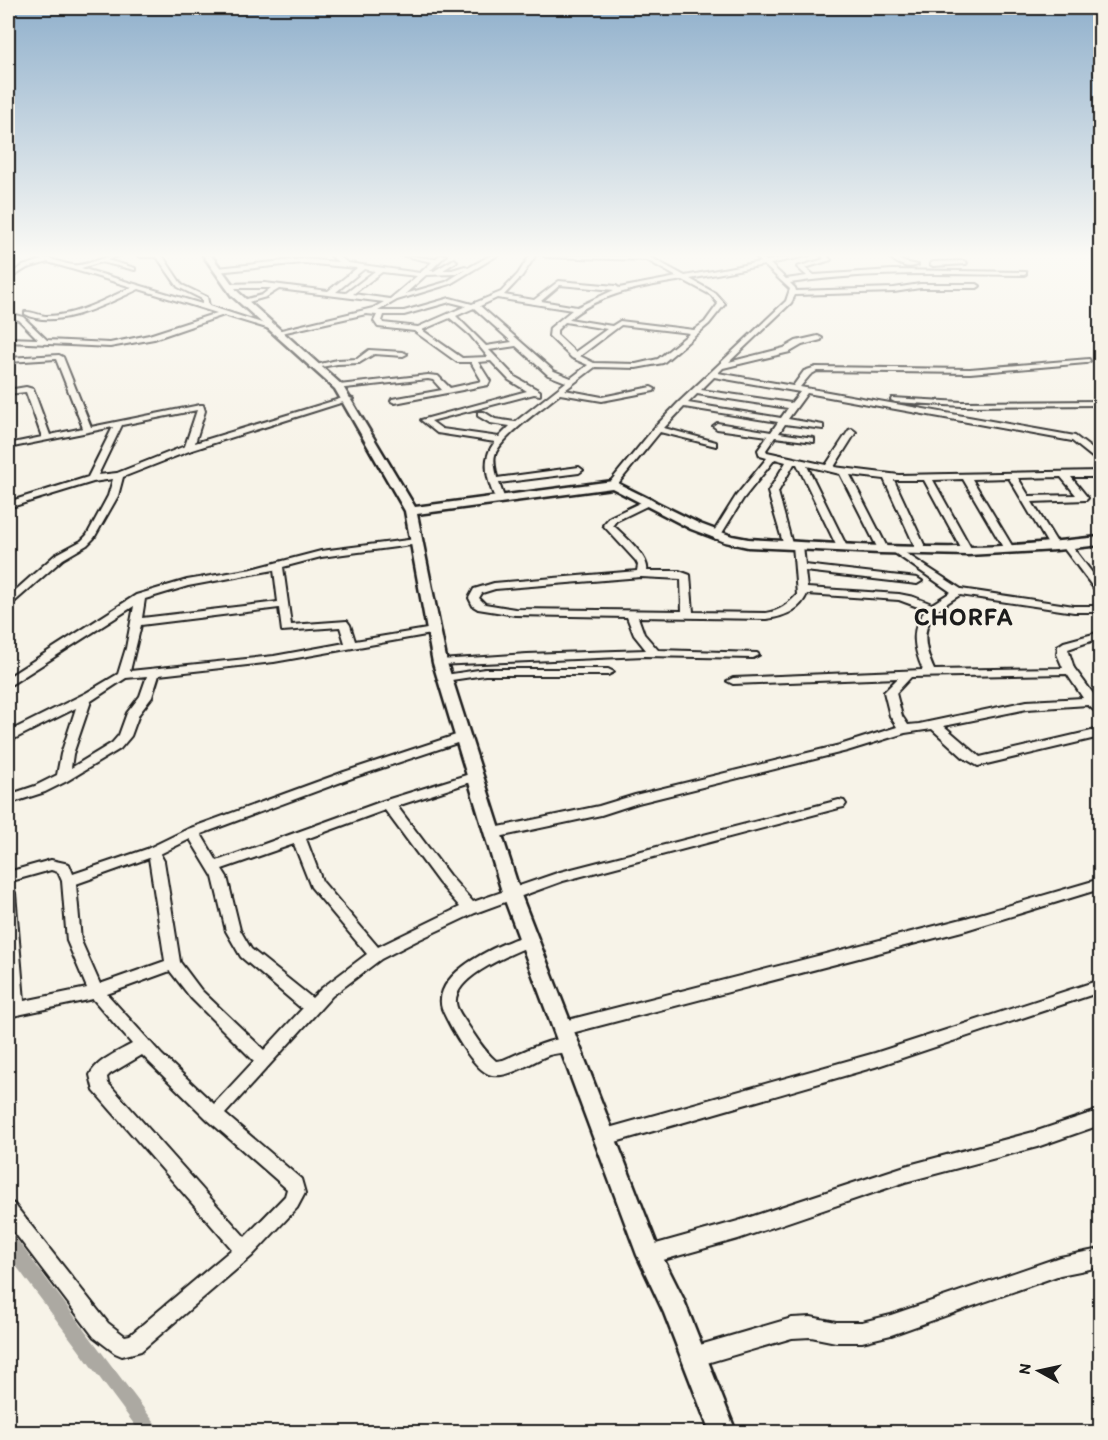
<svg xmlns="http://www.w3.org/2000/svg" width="1108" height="1440" font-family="Itim,sans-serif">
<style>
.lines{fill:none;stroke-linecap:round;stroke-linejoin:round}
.canal{fill:#aca9a2;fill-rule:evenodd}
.minor-casing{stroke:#1c1c1c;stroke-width:4}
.major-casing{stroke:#1c1c1c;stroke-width:5}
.minor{fill:#f7f3e8;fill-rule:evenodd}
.major{fill:#f7f3e8;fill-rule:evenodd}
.labels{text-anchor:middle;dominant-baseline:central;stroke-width:4.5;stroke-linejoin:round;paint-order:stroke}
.district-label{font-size:24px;font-weight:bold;letter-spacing:1.5px;fill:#1c1c1c;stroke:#f7f3e8}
</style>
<rect width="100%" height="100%" fill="#f7f3e8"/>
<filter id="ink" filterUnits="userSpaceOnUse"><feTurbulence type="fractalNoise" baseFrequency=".0167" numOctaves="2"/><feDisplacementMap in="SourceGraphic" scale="12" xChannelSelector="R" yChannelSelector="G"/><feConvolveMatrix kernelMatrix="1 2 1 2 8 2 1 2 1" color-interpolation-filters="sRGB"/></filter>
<g filter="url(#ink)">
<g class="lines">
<!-- canal -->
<path class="canal" d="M8,1234L14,1236L157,1426L160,1432H140L8,1255Z"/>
<defs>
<path id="minor" d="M30,255C45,255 58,263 73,265C86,267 105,255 120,255L107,260L135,268V270L101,262L81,268L202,304V299L178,287L157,257H141L138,255H162L182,285L207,297L209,306L277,328L273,330L224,315L154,339L110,347L8,342V338L38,339L19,320L8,317V313L23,317L47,340L110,343L149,335L217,313L139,289C108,303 57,331 25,314V312C32,311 39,316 47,316C76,316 106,299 132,287L48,262L27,268L8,280V275L23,266L42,260Z
M330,255H337L348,263L420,273L432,262L401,255L435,259L440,255H446L430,271H434L454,259L457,261L456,262L443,270H452L465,266L468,268L491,255H498L450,284L397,300L378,311H404L450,298L472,304L501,292L518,274L530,255H536L522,276L504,295L534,300L559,281L616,286L619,288L677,277L647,260L546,257L543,255L648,256L685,276L760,262L757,258L760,256L766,261L798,255H810L770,264L786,279L807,276L797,267L824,259L821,255H827L831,260L805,268L814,275L892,270L1026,272V274L1024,275C946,274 867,271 790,283L795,288L796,291L894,288L920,284H977L980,286L977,288H920L894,292L795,295L791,303L729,362L784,348L796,341L818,336L822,338L821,340L802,345L790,352L723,368L718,373L793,386L804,371L816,367L970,369L1089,359L1090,361L1086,363L970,373L817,371L810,375L800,387L1075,436L1100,455V462L1097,461L1072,441L807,393L788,419L823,425V429L785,424L779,433L814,438V442L775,437L766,450L767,452L826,465L849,430L852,429L856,432L834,467L899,475L1100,471V477H1071L1088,498L1086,500L1032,502L1059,546L1054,549L1049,546L1009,478L972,479L1014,549L1009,552L1004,549L963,479L933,480L972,550L967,553L962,550L924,480H894L927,551L922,554L917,551L884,479L850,475L888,549L883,552L878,549L840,474L807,466L847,547L842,550L837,547L797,464H794L778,492L792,544L790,546H784L768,492L786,462L775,459L743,499L719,538L716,539L711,536L736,496L767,458L760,456L758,450L768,436L717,429L713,426L717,423L771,432L778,422L684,407L664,428L716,442V446L660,432L616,486H610V482L655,427L679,402L786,301L790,289L764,265L690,279L715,293L725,304L709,324L663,363L636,368L595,367L565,390L602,397L651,387L655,389L654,391L602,401L560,394C545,406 500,438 495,455C493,462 496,471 497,478L579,467L583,470L579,473L499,483L505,500L500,503L497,502C488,484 480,459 495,442L437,433L421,420L527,391L509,380L491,361L478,362L490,381L488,385L395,403L391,401L392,399L442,390L433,380L428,379L336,389L335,387L339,385L428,375L438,376L450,388L482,381L471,362H457L414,331L378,327L374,321L377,315L366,314L277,334L273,332L373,308L384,302L279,289L266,297L245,303L242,301L243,300L262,295L271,288H228L225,286L228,284L265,283L328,291L357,268L303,263L217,272L214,270L217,268L303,259L338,262ZM364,269L375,271L346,293L336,292ZM465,270L446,282L405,294L426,275L453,274ZM382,272L417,276L390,299L353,294ZM683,280L711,295L718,304L705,322L694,330L620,321L612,326L569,319C602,292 642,287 683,280ZM560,285L614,290L577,307L541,301ZM497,298L572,310L550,328L549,336L572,358L588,365L571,378L554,371L480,306ZM450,302L466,306L418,327L383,323L382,321L384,315H404ZM474,308L512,342L486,346L456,316ZM450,318L470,335L488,357L462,358L422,330ZM565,322L607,329L575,352L557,335V330ZM621,325L690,333L658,359L636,364L594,363L580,356ZM516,346L548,375L566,382L515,422L495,419L484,412H478V416L490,423L510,426L499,437L442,429L431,421L534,394L540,395V391L515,377L489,350ZM714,377L800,392L791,403L701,390ZM697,394L788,408L781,418L688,403ZM1061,477L1076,495L1029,496L1018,478Z
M887,255H894L904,262L918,265C906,270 896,263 887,255Z
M964,261L967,263L966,264L933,266L930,264L933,262Z
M369,350L403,352L407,354L403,356L374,354L359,363L337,364L316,368L312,366L337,360L357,359Z
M59,355L63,357L91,427L200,405H203L205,411L195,443L346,397L353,399L192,450L123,477L118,496L94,538L87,545L63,559L12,604L8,605V597L55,555L81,541L87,535L108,496L113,479L93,482L8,508V502L88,477L113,427L8,448V444L42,437L26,392L8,394V390L26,387L33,389L50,435L83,428L56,359L8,362V358ZM197,410L185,446L117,473L98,475L122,425Z
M892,398L962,402L1100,401V405L962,406L895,402L891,400Z
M650,498L655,501L653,503L616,521L613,525C623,535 650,557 647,571H679L690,575L693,612L766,613C780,611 787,605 797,595L793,545L798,542L803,545L805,565L917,578L922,581L917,584L805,571L807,588L899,594L914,597L932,604L951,592L893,552V548L896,547L961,589L1074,606H1100V612H1074L960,595C925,615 917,632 934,670L1063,668L1057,654L1058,646L1064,642L1097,633L1100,634V638L1068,649L1074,668L1100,703V713L1096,712L1088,705L1027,709L944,726L980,757L1100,729V737L978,766L964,758L932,729L905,733L847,751L638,803L601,815L494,838L489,836L487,833L489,830L494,828L599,806L635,795L840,745L897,727L890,716L884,692L898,678L733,684L727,681L733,678L923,670C914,649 909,628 926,610L899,600L807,594C800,611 783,617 766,619L638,617L644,634L658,650L757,653L759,655L753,658L644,656L436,665L434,663L436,661L440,660L527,654L646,650L634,635L627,617L515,615L478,609L473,606L469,598L474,589L494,583L637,571L638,565L636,561L603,525L610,517ZM641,577L681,579L682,611L515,609L485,604L479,598L482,593L495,589ZM1067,674L1083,698L1027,701L919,724L908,725L902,716L896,693L911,677Z
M416,539L421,542L419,544L321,557L283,567L291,625L347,621L350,625L355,641L433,628L438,631L437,633L274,662L159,675L152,697L139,714L131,736L120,749L67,781L45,792L8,804V795L35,786L57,775L61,754L76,708L12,740L8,741V732L86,693L118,674L126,648L134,606L12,684L8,685V677L136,595L187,580L252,569L321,551ZM274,570L278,602L142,618L145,599L188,586ZM279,608L282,631L340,627L345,643L274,656L130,671L141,625ZM147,676L140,696L127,713L119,735L112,743L71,768L73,754L91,701L126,678Z
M1067,543L1070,544L1100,583V592L1096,591L1062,546Z
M485,669H608L614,672L608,675H485L445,681L439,678L445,675Z
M462,733L468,737L466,740L352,778L201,834L217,861L383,801L476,772L482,776L480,779L397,806L449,875L473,902L560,872L839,800L844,801L846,804L844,807L839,808L563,881L475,913L420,939L381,959L332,996L225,1114L301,1179L305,1193L297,1208L252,1256L141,1351L122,1356L115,1353L94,1337L8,1224V1202L14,1204L108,1323L125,1336L130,1335L232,1249L94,1091L90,1075C97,1060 118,1052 132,1044L93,999L8,1017V888L13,889L15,893L24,1001L87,988L67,941L62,881L58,872L51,870L8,882V872L51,860L69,864L73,874L147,849L188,829L344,772ZM385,810L439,883L460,907L378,947L322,881L306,839ZM190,839L213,877L226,931L241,957L302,1009L264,1050L201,990L180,962L164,861L160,854ZM294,844L311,887L367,954L322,988L312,998L251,949L240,930L227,877L222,869ZM149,858L165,961L100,984L81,941L76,884ZM170,971L191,998L254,1061L214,1104L162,1055L107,994ZM142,1055L208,1120L287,1189L285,1196L245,1237L108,1083L107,1077L110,1074Z
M1100,879V889L966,930L564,1035L558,1033L556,1028L558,1023L564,1021L966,918Z
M529,934L534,936L536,940L534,944C514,953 453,976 456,1003C457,1011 463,1017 467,1024C476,1037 483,1050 496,1061L503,1060C521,1053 558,1033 577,1039L579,1044L577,1049C568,1052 558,1053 549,1055C532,1061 511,1078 492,1075C474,1072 449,1025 442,1009C431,972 501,943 529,934Z
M1100,980V992L875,1067L605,1145L599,1142L596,1137L599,1132L605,1129L875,1053Z
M1100,1110V1125L1037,1147L905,1182L738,1239L649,1264L642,1261L640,1255L642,1249L649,1246L738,1221L905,1166L1037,1131Z
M1100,1249V1267L1060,1275L891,1335L862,1342H836L811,1337L792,1338L693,1367L686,1364L683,1357L686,1350L693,1347L792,1318L811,1317L836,1322H862L891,1315L1060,1257Z"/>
<path id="major" d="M203,255H211L238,292L342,385L415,507L613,481L700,524L732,536L748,539C821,543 895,548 968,547C1013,547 1056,541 1100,537V545L1056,550L968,555L880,553L748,547L725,542L691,529L612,488L417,514L447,663L521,895L659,1250L683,1298L736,1432H710L664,1313L637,1255L503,895L433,663L405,511L335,389L232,296Z"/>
</defs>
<!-- minor casing -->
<use href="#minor" class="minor-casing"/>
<!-- major casing -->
<use href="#major" class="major-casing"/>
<!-- minor -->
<use href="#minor" class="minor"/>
<!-- major -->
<use href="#major" class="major"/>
</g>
</g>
<!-- sky -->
<linearGradient id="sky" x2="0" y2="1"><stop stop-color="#90b0cc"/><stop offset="0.56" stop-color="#fbfaf5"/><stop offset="1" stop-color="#fbfaf5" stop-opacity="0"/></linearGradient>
<rect width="1108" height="456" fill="url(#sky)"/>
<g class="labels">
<!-- district labels -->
<g class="district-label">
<text x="964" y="616">CHORFA</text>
</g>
</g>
<!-- margin -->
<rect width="1108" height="1440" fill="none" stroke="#f7f3e8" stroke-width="30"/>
<rect x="15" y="15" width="1078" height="1410" fill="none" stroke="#1c1c1c" stroke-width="2" filter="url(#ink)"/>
<!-- north arrow -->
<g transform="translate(1039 1371) rotate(278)" stroke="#f7f3e8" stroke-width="4.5" paint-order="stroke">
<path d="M0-4.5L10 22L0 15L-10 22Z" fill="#1c1c1c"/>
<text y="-9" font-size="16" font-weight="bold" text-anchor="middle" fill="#1c1c1c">N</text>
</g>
</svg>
